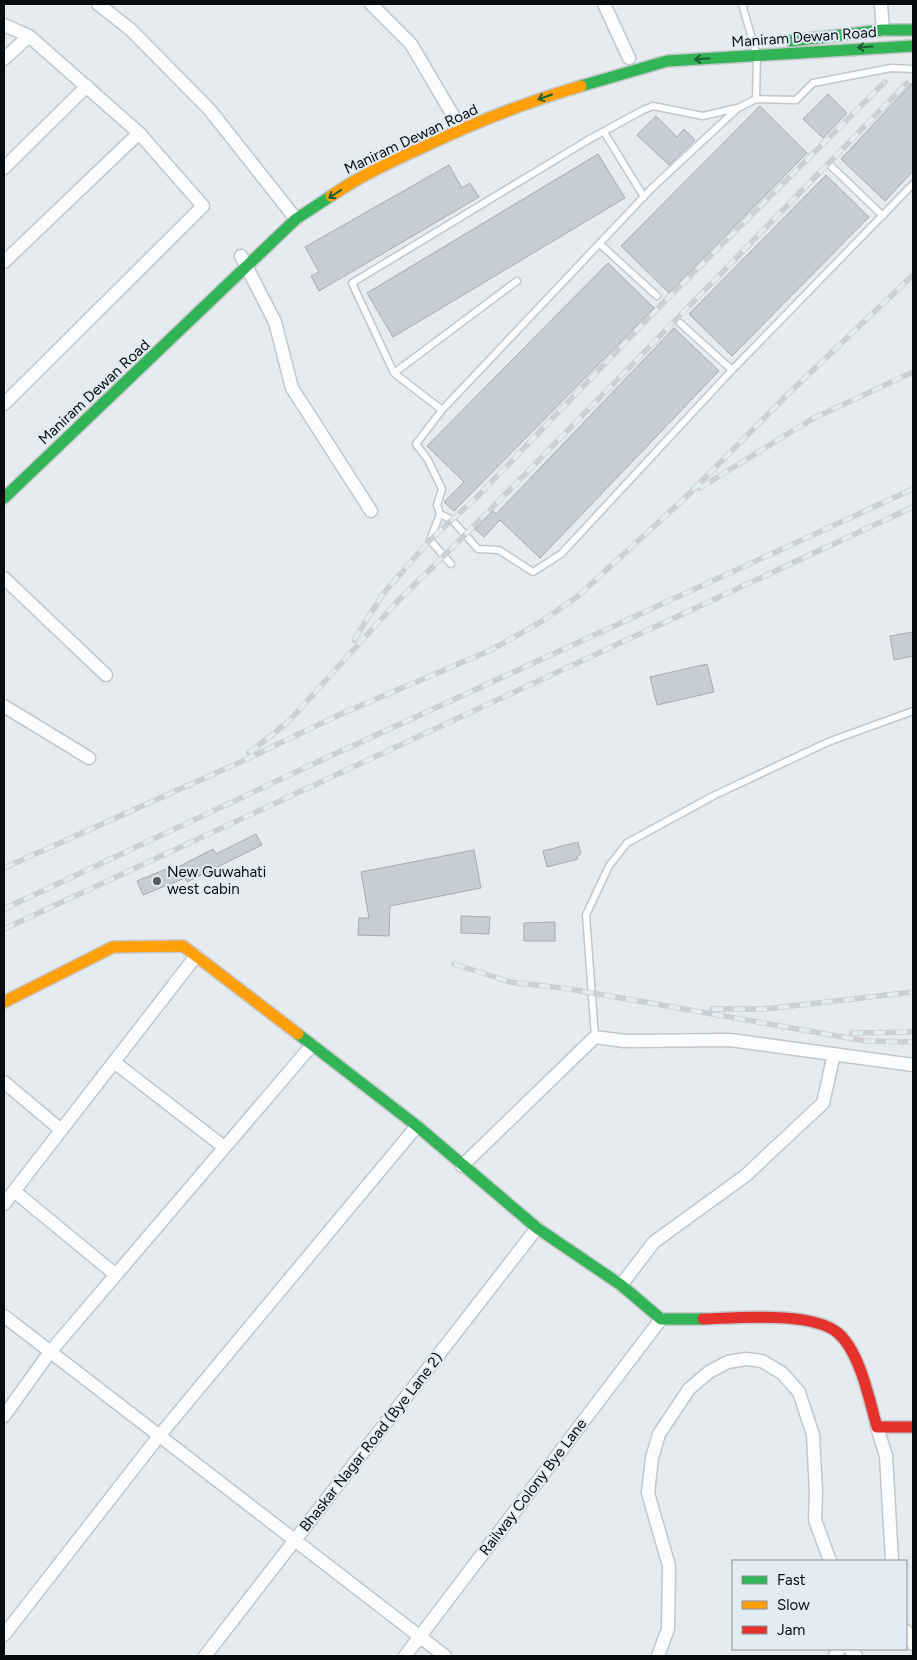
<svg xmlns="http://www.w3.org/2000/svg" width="917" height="1660" font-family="Figtree,sans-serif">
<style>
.building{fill:#c7cdd5;stroke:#a8abae}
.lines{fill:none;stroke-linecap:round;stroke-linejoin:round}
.lane-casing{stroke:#c3c7ca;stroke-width:9}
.street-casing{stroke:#c3c7ca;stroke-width:15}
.fast-casing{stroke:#c3c7ca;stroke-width:14}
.slow-casing{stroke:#c3c7ca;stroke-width:14}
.jam-casing{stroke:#c3c7ca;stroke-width:14}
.lane{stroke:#fbfcfd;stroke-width:6}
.street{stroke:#fbfcfd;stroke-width:12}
.fast{stroke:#30b455;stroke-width:11}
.slow{stroke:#ff9f0a;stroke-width:11}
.jam{stroke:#e5322d;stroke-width:11}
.rail-casing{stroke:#cdcfd0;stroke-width:5.5}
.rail{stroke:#e2ecf3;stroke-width:4;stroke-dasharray:11;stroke-linecap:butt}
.oneway{stroke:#1c6032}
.poi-dot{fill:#565a5d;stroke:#e2ecf3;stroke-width:2}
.labels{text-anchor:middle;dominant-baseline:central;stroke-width:4;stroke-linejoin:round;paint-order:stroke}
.street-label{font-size:15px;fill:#090c0f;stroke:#e2ecf3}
.poi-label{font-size:15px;fill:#090c0f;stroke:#e2ecf3;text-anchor:start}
</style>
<rect width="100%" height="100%" fill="#e6ebef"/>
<!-- building -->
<path class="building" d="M913,82V171L885,201L841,159Z
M828,94L847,113L823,138L803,119Z
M760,106L807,153L669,293L621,246Z
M656,116L677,137L684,129L695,140L669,165L637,135Z
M598,154L625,198L393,337L367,293Z
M449,165L462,188L470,183L479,197L319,291L311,276L319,272L305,247Z
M826,175L869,217L732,356L689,314Z
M608,263L654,308L454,511L444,502L464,482L427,446Z
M674,328L719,371L540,558L500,520L484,537L475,529L493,511L496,514Z
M913,632V656L894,660L890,636Z
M707,664L714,692L657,705L650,677Z
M256,834L262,845L187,882L185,878L143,895L137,881L171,867L172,870L213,849L216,854Z
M578,842L581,854L577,856L578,859L547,867L543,851Z
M474,850L481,888L390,906L389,936L358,935L359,918H369L361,872Z
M461,916L490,917L489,934L461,933Z
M555,922V941H524V923Z"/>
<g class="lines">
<defs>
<path id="lane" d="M742,4L757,56L756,99L738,108L652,188L442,410L416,444L428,460L442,489L437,505L440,514L452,520L478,549L499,550L533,572L561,554L732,370L913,184
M756,99L796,100L813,83L891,68L913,69
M604,132L644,197
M830,165L883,216
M600,244L657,296
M680,323L732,370
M394,373L517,281
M442,410L394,373L352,283L588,140L643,110L653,106L703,116L737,108
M440,514L430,540L451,564
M595,1037L586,915L609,866L627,843L713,796L828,742L913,711"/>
<path id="street" d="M98,4L130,29L209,109L296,219
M371,4L411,44L461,129
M604,4L629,58
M881,4L883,30
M4,25L29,36L139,133L203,206L4,404
M4,59L29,36
M4,168L87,86
M241,256L275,322L292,388L371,511
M4,262L139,133
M4,578L106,675
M4,706L89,758
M114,1062L224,1147
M4,1082L61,1130
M462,1166L595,1037L624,1041L730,1040L913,1065
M14,1191L116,1275
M4,1204L196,956
M621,1285L654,1242L745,1176L823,1103L834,1054
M4,1316L445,1656
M4,1416L50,1352L312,1045
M877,1427L886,1456L892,1561
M906,1631L913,1644
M4,1635L159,1436L417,1126
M850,1649L856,1656
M205,1656L537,1228
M405,1656L661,1319
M658,1656L668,1629L669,1566L648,1493L652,1458L659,1434L689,1389L709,1372L728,1362L746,1359L762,1361L782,1373L799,1392L813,1435L816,1492L815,1520L830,1561
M835,1656L839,1649"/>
<path id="fast" d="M791,41L883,30H913
M581,86L667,61L913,46
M4,498L296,219L331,196
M298,1034L417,1126L537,1228L621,1285L661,1319H703"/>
<path id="slow" d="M331,196C360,176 390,162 421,148C473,123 526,102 581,86
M4,1002L113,947L183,946L298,1034"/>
<path id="jam" d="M703,1319C736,1318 812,1311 838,1333C860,1352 869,1399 877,1427H913"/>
</defs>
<!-- lane casing -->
<use href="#lane" class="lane-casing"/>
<!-- street casing -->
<use href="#street" class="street-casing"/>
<!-- fast casing -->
<use href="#fast" class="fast-casing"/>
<!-- slow casing -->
<use href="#slow" class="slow-casing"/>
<!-- jam casing -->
<use href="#jam" class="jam-casing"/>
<!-- lane -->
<use href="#lane" class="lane"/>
<!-- street -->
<use href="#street" class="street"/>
<!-- fast -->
<use href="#fast" class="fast"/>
<!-- slow -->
<use href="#slow" class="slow"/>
<!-- jam -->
<use href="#jam" class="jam"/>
<defs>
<path id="rail" d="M700,488L812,419L913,372
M354,640L383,594L430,540L479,495L661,305L885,82
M249,753L288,722L395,604L491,509L907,83
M4,868L236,764L341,714L491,650L539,623L577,597L686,497L788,394L913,275
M4,909L313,764L913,489
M4,929L913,507
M454,964L510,982L570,989L866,1041L913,1042
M712,1009H765L913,992
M852,1033L913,1032"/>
</defs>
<!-- rail casing -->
<use href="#rail" class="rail-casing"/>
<!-- rail -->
<use href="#rail" class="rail"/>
</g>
<!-- one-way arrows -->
<defs><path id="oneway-shaft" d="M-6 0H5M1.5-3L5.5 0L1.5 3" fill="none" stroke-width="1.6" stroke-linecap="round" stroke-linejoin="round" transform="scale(1.25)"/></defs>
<g class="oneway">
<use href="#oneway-shaft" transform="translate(865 47) rotate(176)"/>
<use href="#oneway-shaft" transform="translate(702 59) rotate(177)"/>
<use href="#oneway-shaft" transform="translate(545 97) rotate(161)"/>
<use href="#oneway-shaft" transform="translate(335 194) rotate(146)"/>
</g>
<!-- markers -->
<circle class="poi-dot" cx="157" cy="881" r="5"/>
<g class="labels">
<!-- street labels -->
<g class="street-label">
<text transform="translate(804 37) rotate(-4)">Maniram Dewan Road</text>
<text transform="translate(411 139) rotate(-25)">Maniram Dewan Road</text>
<text transform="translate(94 392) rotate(-43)">Maniram Dewan Road</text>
<text transform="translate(371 1442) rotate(-52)">Bhaskar Nagar Road (Bye Lane 2)</text>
<text transform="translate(533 1487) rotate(-53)">Railway Colony Bye Lane</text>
</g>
<!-- poi labels -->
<g class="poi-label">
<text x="167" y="872">New Guwahati<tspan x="167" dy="17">west cabin</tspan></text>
</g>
</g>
<!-- border -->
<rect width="917" height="1660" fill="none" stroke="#090c0f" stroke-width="10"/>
<!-- legend -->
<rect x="732" y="1560" width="175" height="90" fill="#e2ecf3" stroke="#8b9298"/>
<rect x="742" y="1576" width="25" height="8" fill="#30b455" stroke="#8b9298"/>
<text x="777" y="1585" font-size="15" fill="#090c0f">Fast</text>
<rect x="742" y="1601" width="25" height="8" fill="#ff9f0a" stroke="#8b9298"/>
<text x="777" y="1610" font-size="15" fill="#090c0f">Slow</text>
<rect x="742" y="1626" width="25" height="8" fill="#e5322d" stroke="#8b9298"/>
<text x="777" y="1635" font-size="15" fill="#090c0f">Jam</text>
</svg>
